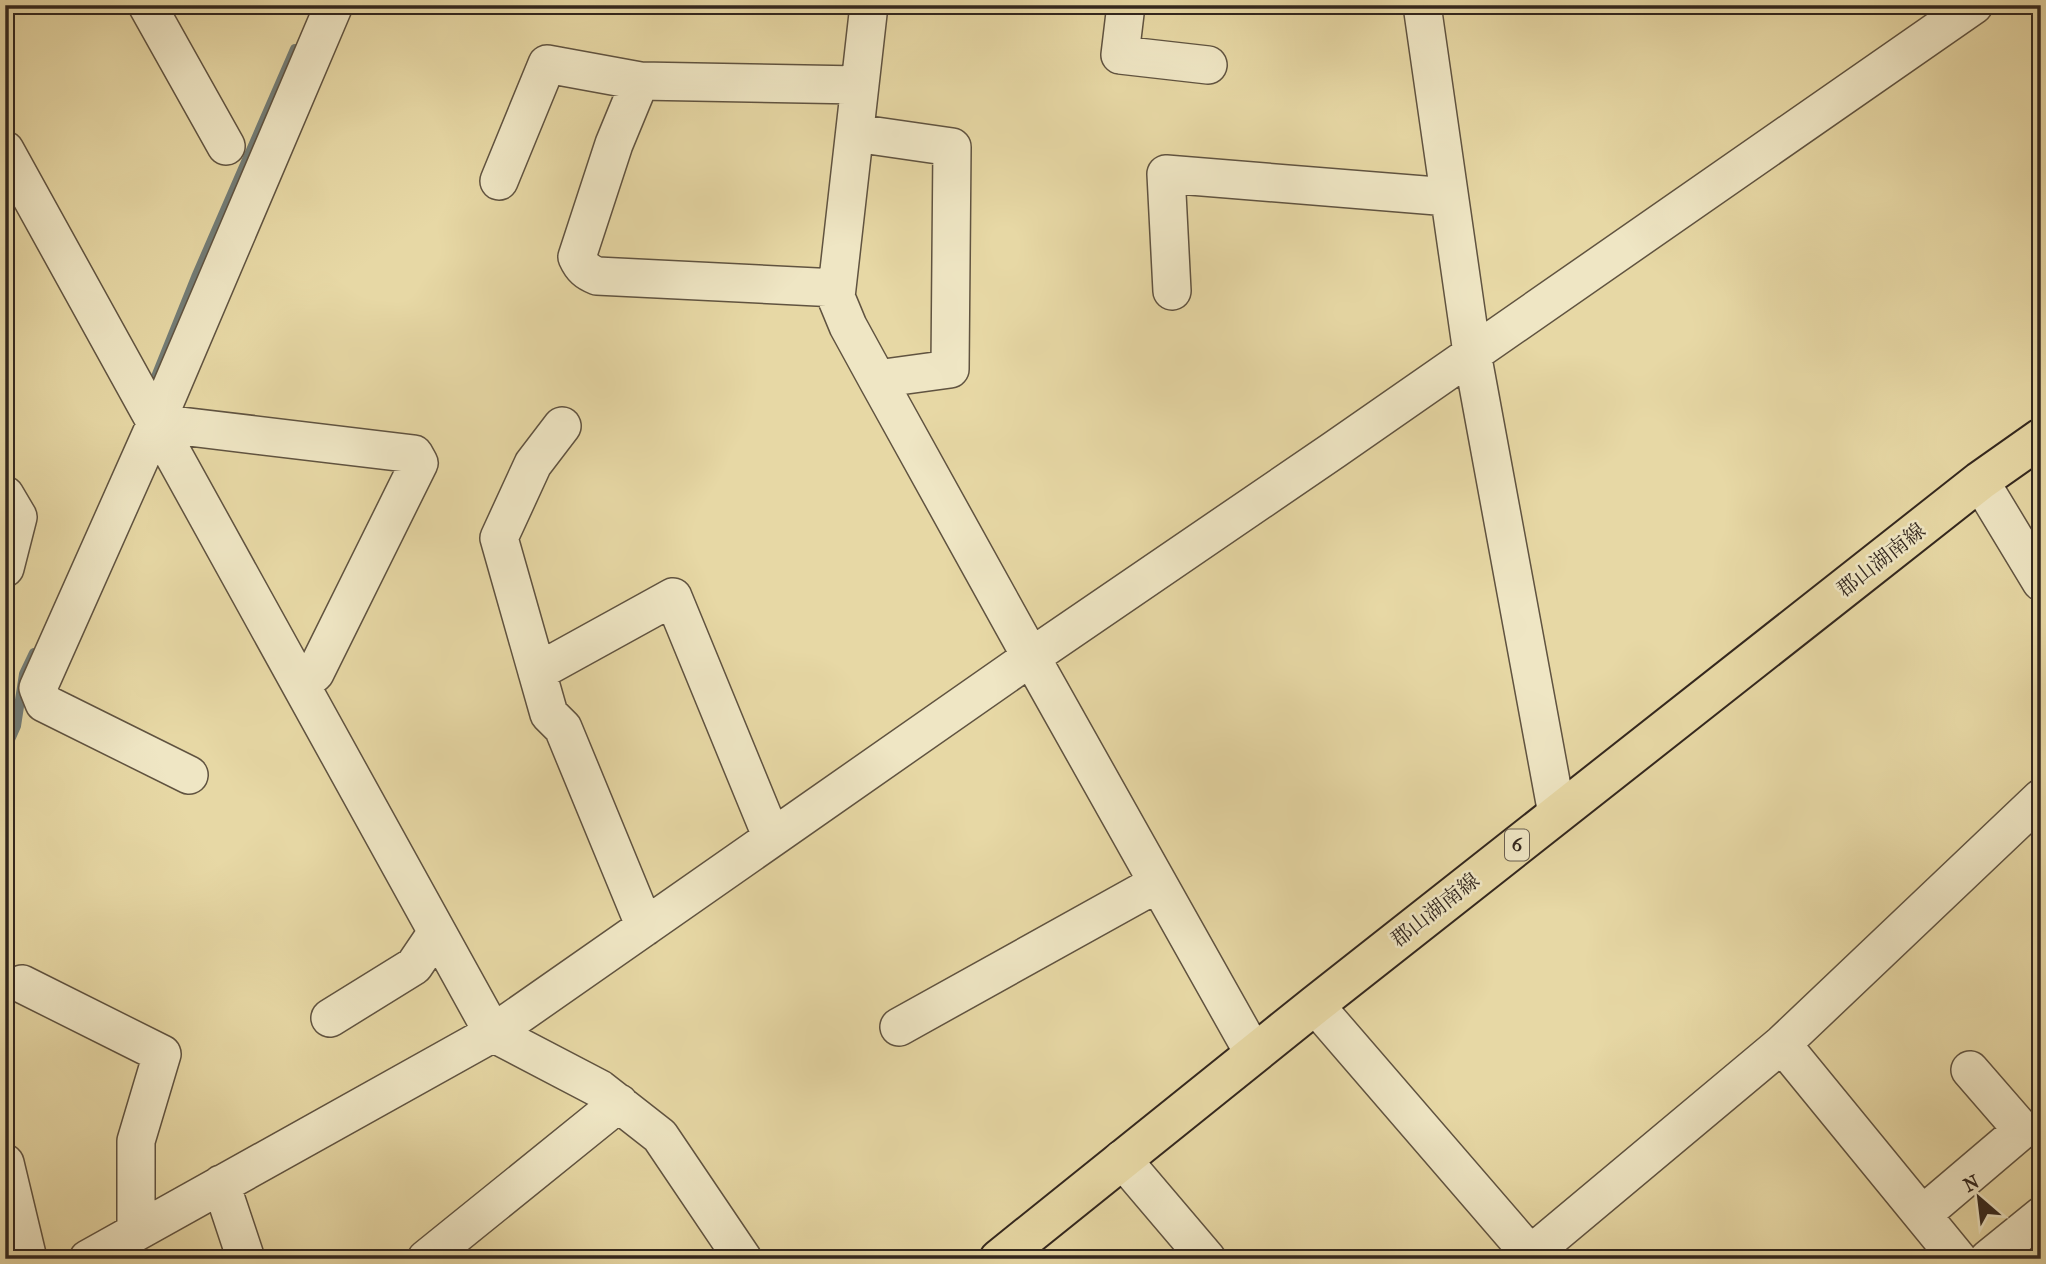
<svg xmlns="http://www.w3.org/2000/svg" width="2046" height="1264" font-family="'IM FELL French Canon','Noto Serif JP',serif">
<style>
.lines{fill:none;stroke-linecap:round;stroke-linejoin:round}
.stream{stroke:#737d77;stroke-width:10}
.minor-casing{stroke:#605340;stroke-width:40}
.primary-casing{stroke:#33271e;stroke-width:42}
.minor{stroke:#efe6c4;stroke-width:37}
.primary{stroke:#e7d8a5;stroke-width:38}
.labels{text-anchor:middle;dominant-baseline:central;stroke-width:5;stroke-linejoin:round;paint-order:stroke}
.shield{fill:#efe6c4;stroke:#6b6050;stroke-width:2}
.shield-label{font-size:19px;font-weight:bold;fill:#33271e}
.street-label{font-size:21px;fill:#33271e;stroke:#efe6c4}
</style>
<rect width="100%" height="100%" fill="#e7d8a5"/>
<filter id="stains"><feTurbulence type="fractalNoise" baseFrequency=".00286" numOctaves="4"/><feColorMatrix values="0 0 0 0 .2 0 0 0 0 .09 0 0 0 0 .02 0 0 0 .5 -.17"/></filter>
<radialGradient id="worn" r=".72"><stop offset=".6" stop-color="#630" stop-opacity="0"/><stop offset="1" stop-color="#630" stop-opacity=".3"/></radialGradient>
<g class="lines">
<!-- stream -->
<path class="stream" d="M155,379L196,277L295,49
M5,751L16,726L24,674L34,653"/>
<defs>
<path id="minor" d="M147,5L226,146
M869,5L836,297L848,326L877,379L1031,657L1254,1054
M1126,5L1120,55L1208,65
M1422,5L1472,353L1557,814
M640,81L614,144L577,257C582,268 587,272 597,276L837,288
M855,133L952,147L950,369L877,379
M5,150L493,1033L600,1089L660,1136L743,1259
M499,181L547,64L640,81L860,85
M1172,291L1166,174L1449,197
M156,423L414,454L419,463L315,673L301,685
M562,426L533,464L499,538L549,714L563,728L645,927
M1980,481L2041,582
M5,495L18,517L5,568
M537,672L673,597L772,838
M189,775L44,703L38,688L156,423L334,5
M22,984L162,1054L136,1141V1231
M1315,1005L1530,1254
M330,1018L414,966L437,932
M899,1027L1158,883
M1782,1044L1958,1259
M1122,1159L1207,1259
M5,1163L28,1259
M221,1184L246,1259
M1922,1215L2022,1130L1970,1070
M88,1259L493,1033L1031,657L1334,450L1974,5
M426,1259L619,1103
M1525,1259L1782,1044L2041,798
M1988,1259L2041,1216"/>
<path id="primary" d="M999,1259L1315,1005L1980,481L2041,438"/>
</defs>
<!-- minor casing -->
<use href="#minor" class="minor-casing"/>
<!-- primary casing -->
<use href="#primary" class="primary-casing"/>
<!-- minor -->
<use href="#minor" class="minor"/>
<!-- primary -->
<use href="#primary" class="primary"/>
</g>
<g class="labels">
<!-- shield labels -->
<rect class="shield" x="1505" y="829.5" width="24" height="31" rx="5"/>
<g class="shield-label">
<text x="1517" y="845">6</text>
</g>
<!-- street labels -->
<g class="street-label">
<text transform="translate(1881 560) rotate(-38)">郡山湖南線</text>
<text transform="translate(1435 910) rotate(-38)">郡山湖南線</text>
</g>
</g>
<!-- margin -->
<rect width="2046" height="1264" fill="none" stroke="#e7d8a5" stroke-width="28"/>
<rect x="7" y="7" width="2032" height="1250" fill="none" stroke="#33271e" stroke-width="3.5"/>
<rect x="14" y="14" width="2018" height="1236" fill="none" stroke="#33271e" stroke-width="2"/>
<!-- north arrow -->
<g transform="translate(1979 1198) rotate(332)" stroke="#efe6c4" stroke-width="5" paint-order="stroke">
<path d="M0-5L12 26L0 18L-12 26Z" fill="#33271e"/>
<text y="-10" font-size="19" font-weight="bold" text-anchor="middle" fill="#33271e">N</text>
</g>
<rect width="100%" height="100%" filter="url(#stains)"/>
<rect width="100%" height="100%" fill="url(#worn)"/>
</svg>
